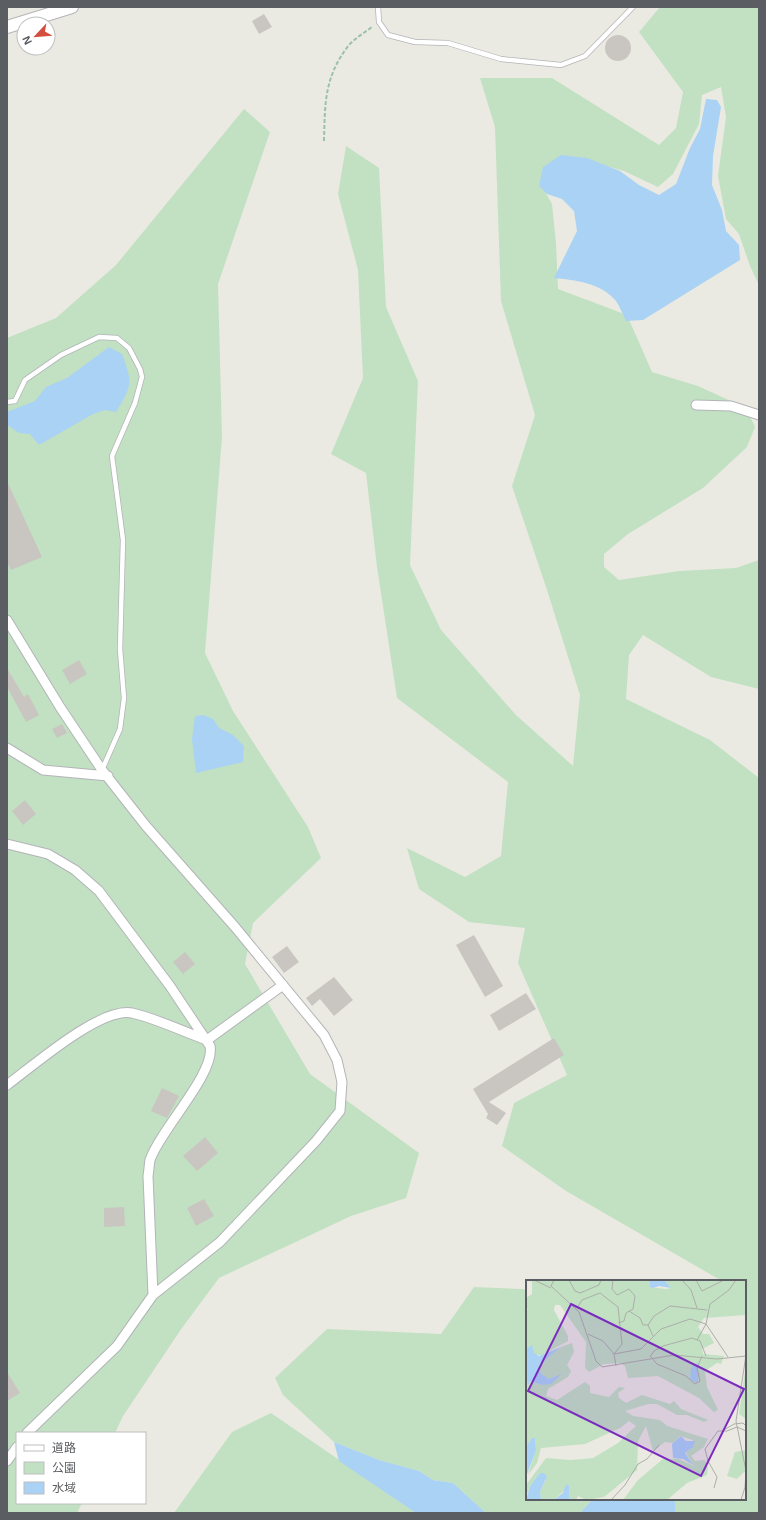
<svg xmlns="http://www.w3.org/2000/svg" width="766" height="1520" font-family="Arial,'Noto Sans JP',sans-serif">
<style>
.green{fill:#c1e1c2}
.water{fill:#a9d2f5}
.building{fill:#c9c6c1}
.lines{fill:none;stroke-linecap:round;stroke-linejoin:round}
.service-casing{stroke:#b3b4b8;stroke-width:6}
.minor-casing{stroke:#b3b4b8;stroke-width:11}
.tertiary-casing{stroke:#b3b4b8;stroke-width:14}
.path{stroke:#9bc1a7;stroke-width:2;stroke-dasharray:4 2;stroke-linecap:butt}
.service{stroke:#fff;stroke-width:4.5}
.minor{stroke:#fff;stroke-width:9}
.tertiary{stroke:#fff;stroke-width:12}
.inset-road{fill:none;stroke:#adaeaa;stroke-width:1}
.view{fill:#7b2cbf;fill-opacity:0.15;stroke:#7b2cbf;stroke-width:2}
.inset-edge{fill:none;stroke:#5a5d61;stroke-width:2}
</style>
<rect width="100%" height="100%" fill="#ebeae2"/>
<!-- green -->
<path class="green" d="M660,7H759V285L750,266L739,234L726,219L718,176L726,117L721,87L702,95L699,124L673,174L658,187L624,171L571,156L546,165L541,184L552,204L556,243L558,289L627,315L652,372L698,386L746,408L755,427L747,447L703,488L628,534L604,554V567L619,580L679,571L736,568L759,560V689L711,677L643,635L629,655L626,699L710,740L759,778V1513H675V1499H745V1281H722L566,1191L502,1146L514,1103L567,1075L518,963L525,928L469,922L419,889L407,848L465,877L501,856L508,782L397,698L377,567L366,473L331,454L363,378L358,270L338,194L346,146L379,168L386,307L418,381L410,565L441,630L516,715L573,766L580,695L547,590L512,486L535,415L501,301L495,127L480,78H552L659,145L676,128L683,92L639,32Z
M244,109L270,132L218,284L222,437L205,653L233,711L308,827L321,858L253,923L245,964L310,1074L419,1153L406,1198L351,1216L219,1278L182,1328L123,1416L115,1433H17V1503H82L77,1513H7V338L56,318L116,265Z
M474,1287L523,1289L527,1291V1341H525L527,1345V1499H593L580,1513H486L453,1483L433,1480L419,1471L379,1460L334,1442L283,1395L275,1378L327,1329L441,1334Z
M271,1413L416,1513H174L232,1432Z"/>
<!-- water -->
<path class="water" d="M706,99L717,100L721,107L713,156L712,185L722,210L726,231L739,245L740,260L643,320L626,321C623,315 620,307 616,301C601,283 575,280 554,278L577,231L574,211L562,199L547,194L539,186L543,167L561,155L587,158L620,171L639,185L659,195L676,184L690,148L700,129Z
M109,347L122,354C133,384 132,385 116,412L105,410L93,414L39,445L30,434L19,433L7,425V412L35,401L46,387L67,378Z
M203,715L213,719L219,728L233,735L244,746L243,762L196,773L192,739L195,716Z
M334,1442L379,1460L419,1471L433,1480L453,1483L486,1513H416L339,1461Z
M593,1499H675V1513H580Z"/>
<!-- building -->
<path class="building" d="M264,14L272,27L259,34L252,21Z
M605 48a13 13 0 1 1 26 0a13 13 0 1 1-26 0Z
M7,481L42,557L11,570L7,562Z
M79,660L87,674L70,684L62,670Z
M7,668L24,697L28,694L39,715L26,722L7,687Z
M62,724L67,733L57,738L52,729Z
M25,800L36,814L23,825L12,811Z
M474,935L503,986L485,997L456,945Z
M287,946L299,962L284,973L272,957Z
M185,952L195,964L183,974L173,962Z
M334,977L353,1000L334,1016L320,999L312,1006L306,998Z
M526,993L536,1009L499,1031L490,1015Z
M554,1038L564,1055L489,1102L506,1113L497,1125L486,1118L488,1114L473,1089Z
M162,1088L179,1096L167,1118L151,1111Z
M205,1137L218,1153L197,1171L183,1156Z
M204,1199L214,1216L196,1226L187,1208Z
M124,1207L125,1226L104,1227V1208Z
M7,1372L20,1393L7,1401Z"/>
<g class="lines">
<defs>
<path id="service" d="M378,7L379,22L388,35L415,42L448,43L501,59L561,65L585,56L633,7
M7,402L15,401L25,380L61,355L99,337L117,338L129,348L140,369L142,377L135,403L112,456L123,540L120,649L124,698L120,729L102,770"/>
<path id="minor" d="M696,405L731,406L759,415
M7,620L60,707L102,770L146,826L235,927L324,1035L337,1060L342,1082L340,1111L316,1141L220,1242L153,1295L117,1346L27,1433
M7,748L43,770L108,776
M7,844L48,854L75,870L99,891L170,986L210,1046C216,1073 160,1130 150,1160C149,1165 149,1171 148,1176L153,1295
M207,1040L283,985
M7,1085C33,1066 100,1007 132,1013C155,1018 184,1032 207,1040
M7,1461L17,1447"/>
<path id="tertiary" d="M7,27L72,7"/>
</defs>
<!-- service casing -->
<use href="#service" class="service-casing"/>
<!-- minor casing -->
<use href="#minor" class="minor-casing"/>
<!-- tertiary casing -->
<use href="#tertiary" class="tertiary-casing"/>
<!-- path -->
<path class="path" d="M324,141C325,103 324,77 349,45C355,38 366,32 373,26"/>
<!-- service -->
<use href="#service" class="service"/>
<!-- minor -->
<use href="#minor" class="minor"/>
<!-- tertiary -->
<use href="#tertiary" class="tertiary"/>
</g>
<!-- overview -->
<g transform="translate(526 1280)">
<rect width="220" height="220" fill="#ebeae2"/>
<path d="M3,0H123L124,7L140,9L145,8L138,0H220V35L178,38L172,47L177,54H183L188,63L176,69L177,74L198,76L195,84L191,83L179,91L181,107L192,130L188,132L173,118L132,96L102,98L99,86L94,83L78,84L63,92L59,88L60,62L34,25H29L28,30L42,56V61L16,75H9L3,68L0,69V30H3L0,28V18L6,14V2ZM46,63L48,72L41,85L45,91L42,97L22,109L20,116L31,120L59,102L64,106V113L83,117L93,107L99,108L92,113L93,118L100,123L116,115L144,124L148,121L155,129L182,140L178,142L161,135H151L131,124H122L99,131L107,136L134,140L141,146L182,159L178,167L165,176L169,181L179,180L182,187L181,195L161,203L141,220H97L112,200L137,179H153L168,186L160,173L168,165L167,160L154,156L147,163L139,162L127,171L120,146L112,161L111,190L78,217L60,220L52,216L50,220H43V206L28,220H15L14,211L20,200L14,193L4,206L0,217V205L20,178L45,180L67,178L92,163L110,146L103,141L94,148L59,164L15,168L11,183L2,195L10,169L9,158H6L0,167V105L4,101L16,105L35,96L23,99L19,97L15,94L13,85L35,67ZM220,85V139L213,134ZM220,170V193L218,192L211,199L201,196L209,172Z" fill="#c1e1c2"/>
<path d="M123,0H138L145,8L133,6L127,8L124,7ZM6,65L8,73L13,76L35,67L13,85L15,94L23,99L36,94L25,104L16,105L4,101L3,104L0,103V69ZM172,82V102L171,103L164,99L165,88ZM155,156L160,161H169L167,167L159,173L167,185L157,179L147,178L146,164ZM6,158H9L10,170L0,197V167ZM14,193H18L21,197L14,211L15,220H0L4,206ZM40,204L43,206V220H28L37,213Z" fill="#a9d2f5"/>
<path class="inset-road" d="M8,0L25,8M28,0L25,6L53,32L70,81L76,87L148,75L191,79L220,76M43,0L49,11L54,13L73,5L75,0M87,0L86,9L91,15L103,9L109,16L107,29L100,33L98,41L92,43M156,0L165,10L171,28M170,0L176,11L198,0M51,28L56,20L74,13L92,27L96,64L88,74M103,31L114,38L117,45H122M122,45L128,36L144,26L181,30M122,45L127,56M62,54L77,61L88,74L90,86M171,60L180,44L184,24L203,10L210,0M88,74L115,69L135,49L164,39L180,44L202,77M124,77L128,71L137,66L166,58L174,61L180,76M125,77L131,84L160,96L169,104L174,101L171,88L176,76M196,151L208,144L217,143L220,146M188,208L191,197L182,181L179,169L192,151H201L211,147L220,151M85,220L99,205L112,184L121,179L133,165M215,220L219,207L220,191L210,141L220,75"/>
<path class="view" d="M45,24L218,109L175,196L2,111Z"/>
<rect width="220" height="220" class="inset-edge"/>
</g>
<!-- border -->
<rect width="766" height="1520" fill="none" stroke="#5a5d61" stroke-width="16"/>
<!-- legend -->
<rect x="16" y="1432" width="130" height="72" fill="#ffffff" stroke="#bdbec0"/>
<rect x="24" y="1445" width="20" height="6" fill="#ffffff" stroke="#bdbec0"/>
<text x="52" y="1452" font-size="12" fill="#5a5d61">道路</text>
<rect x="24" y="1462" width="20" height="12" fill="#c1e1c2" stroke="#bdbec0"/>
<text x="52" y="1472" font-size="12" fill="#5a5d61">公園</text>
<rect x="24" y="1482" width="20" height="12" fill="#a9d2f5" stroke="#bdbec0"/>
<text x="52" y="1492" font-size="12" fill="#5a5d61">水域</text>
<!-- north arrow -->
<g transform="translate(36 36) rotate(244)"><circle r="19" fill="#ffffff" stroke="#bdbec0"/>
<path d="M0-3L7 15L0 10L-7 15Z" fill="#d54d3f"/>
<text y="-6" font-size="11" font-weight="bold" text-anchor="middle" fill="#5a5d61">N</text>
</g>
</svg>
